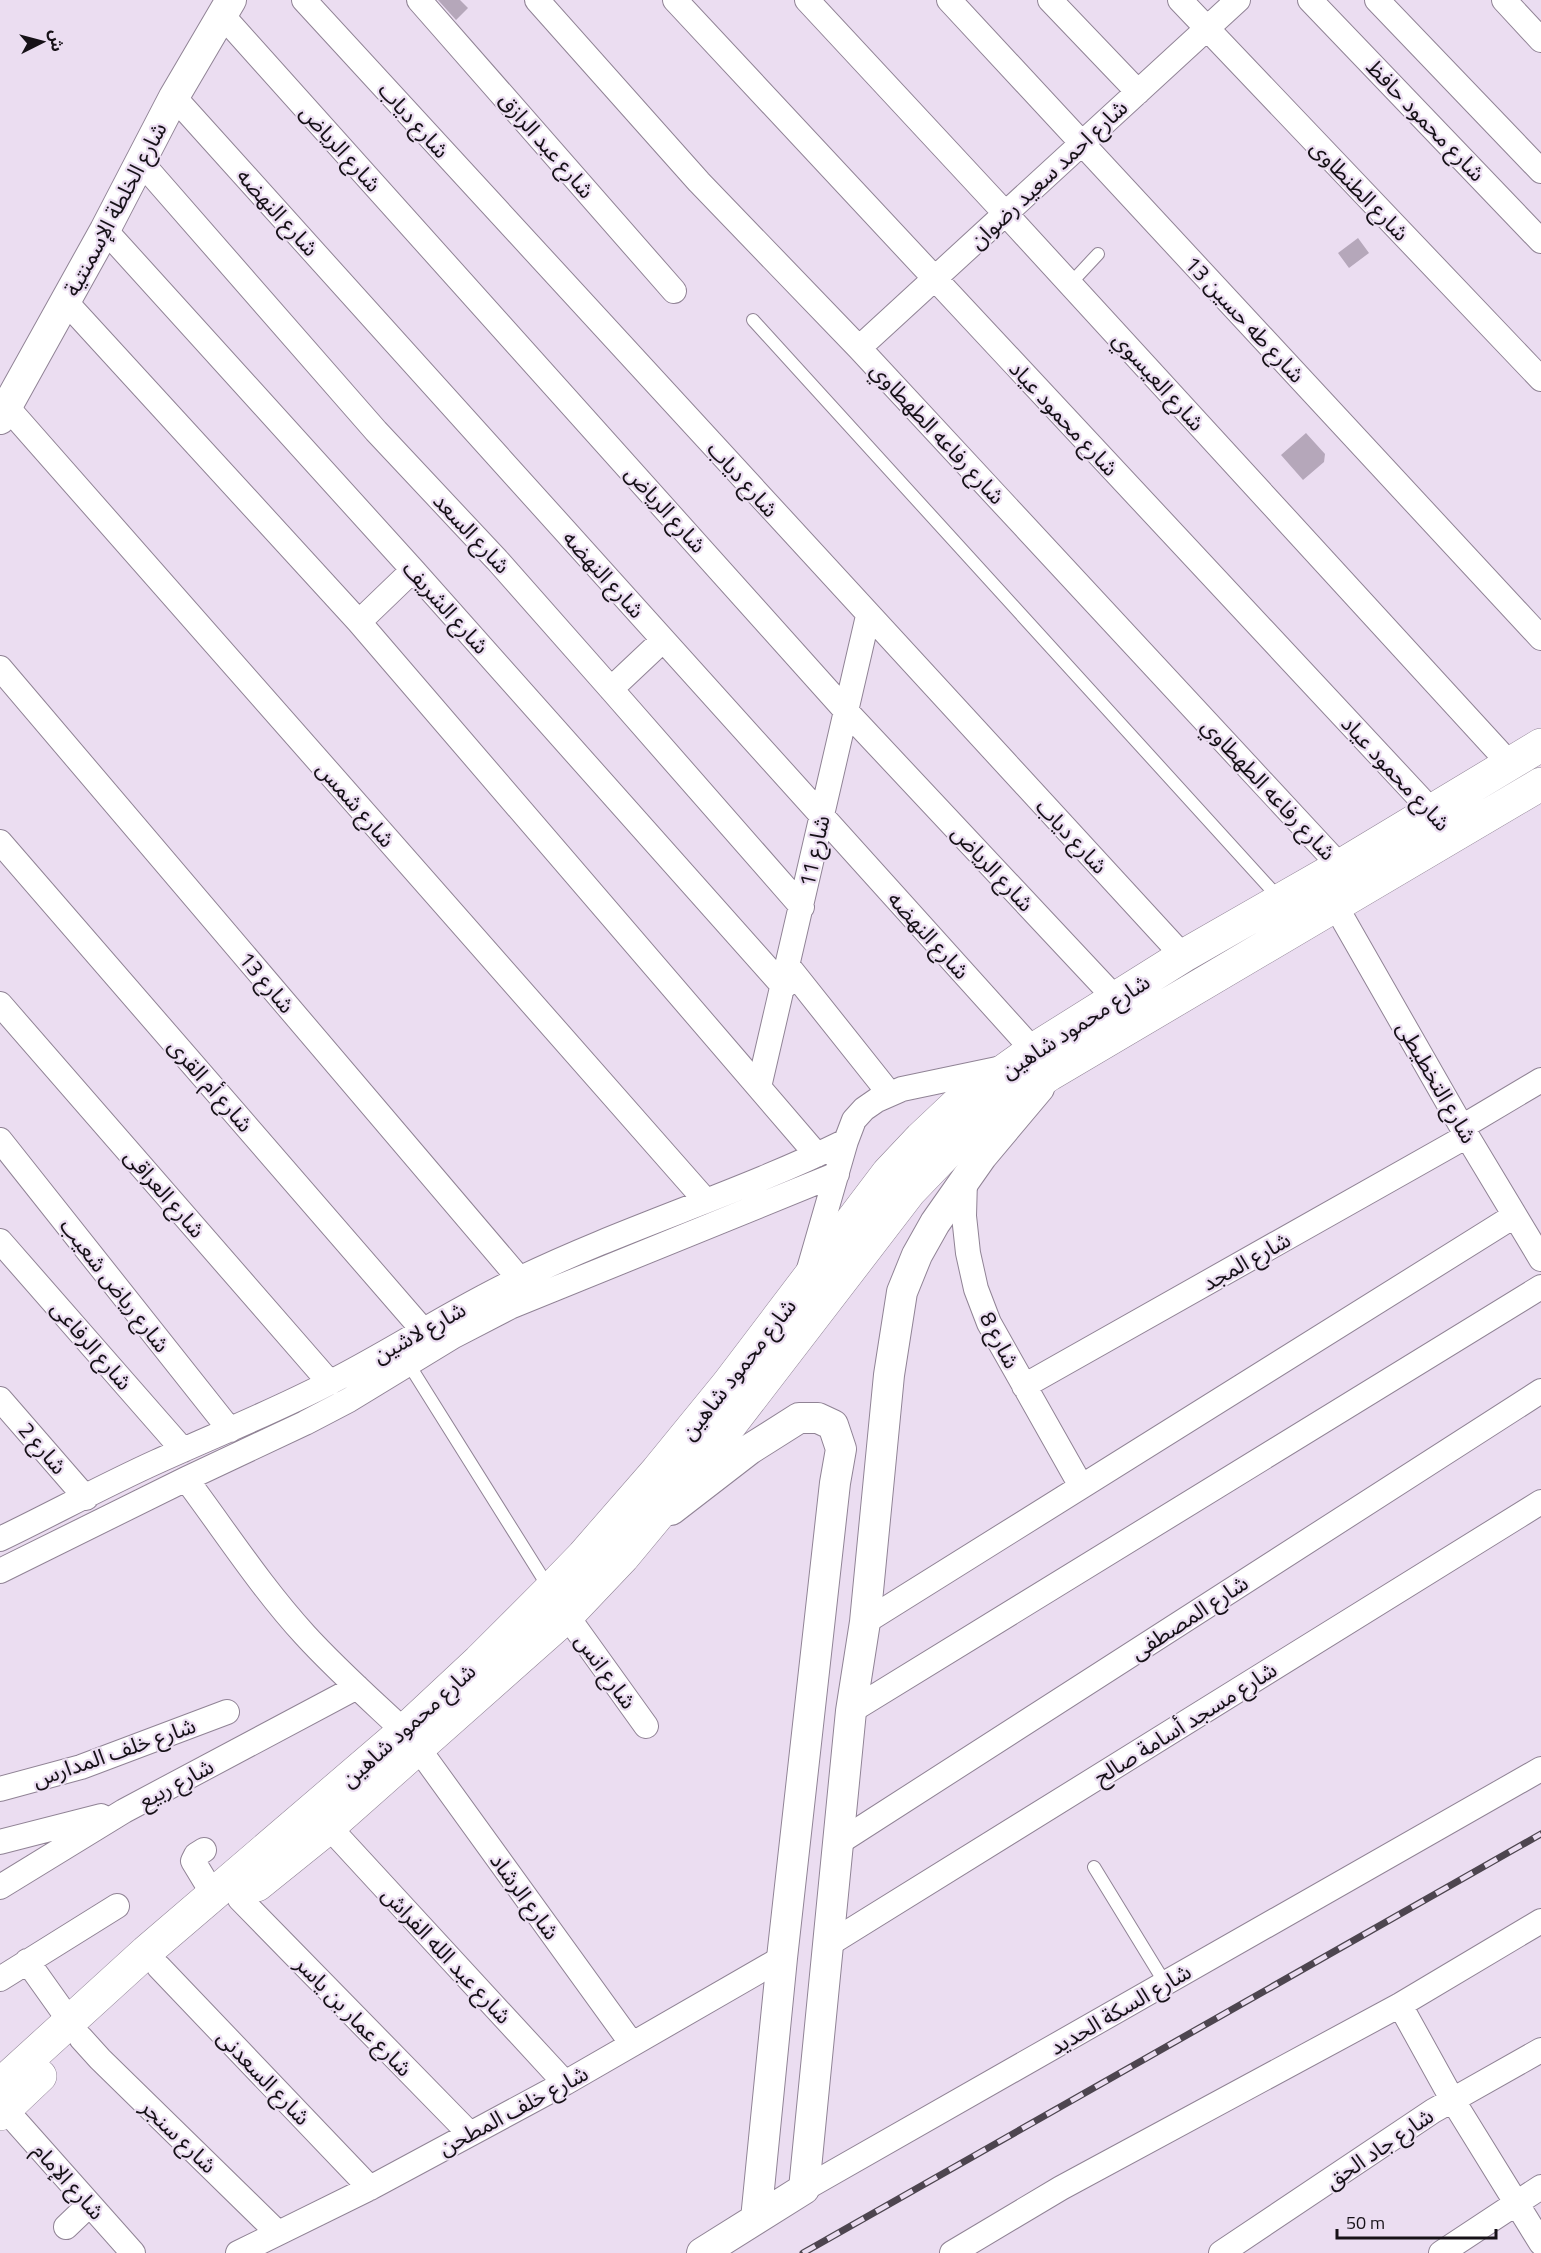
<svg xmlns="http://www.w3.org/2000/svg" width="1541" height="2253" font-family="'Titillium Web','Noto Sans Arabic',sans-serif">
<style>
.building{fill:#b5a7ba}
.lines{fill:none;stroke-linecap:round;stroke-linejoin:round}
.service-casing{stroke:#908395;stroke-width:14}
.minor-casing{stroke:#908395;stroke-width:26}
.tertiary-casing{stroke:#908395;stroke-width:32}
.secondary-casing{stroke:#908395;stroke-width:34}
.service{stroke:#fff;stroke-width:12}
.minor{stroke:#fff;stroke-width:24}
.tertiary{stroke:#fff;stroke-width:30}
.secondary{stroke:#fff;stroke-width:33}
.rail-casing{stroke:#4d454f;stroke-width:7}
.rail{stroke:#ebddf1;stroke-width:4.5;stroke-dasharray:14;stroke-linecap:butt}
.labels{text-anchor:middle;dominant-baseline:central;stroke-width:4.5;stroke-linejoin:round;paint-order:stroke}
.street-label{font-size:22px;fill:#161117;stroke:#ebddf1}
</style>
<rect width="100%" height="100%" fill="#ebddf1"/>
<!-- building -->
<path class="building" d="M438,0H460L468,8L456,20Z
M1358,238L1369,253L1349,268L1338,253Z
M1306,433L1325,454L1324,462L1303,480L1281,455Z"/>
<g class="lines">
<defs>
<path id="service" d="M1070,284L1098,254
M753,320L1279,898
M408,1363L549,1588
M1094,1867L1165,1983"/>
<path id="minor" d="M304,0L1183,956
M419,0L674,291
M537,0L699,182L859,348L1340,866
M675,0L1443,823
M807,0L1005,213L1510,764
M949,0L1541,638
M1050,0L1138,92
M1180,0L1541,379
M1310,0L1541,241
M1377,0L1541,171
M1504,0L1541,40
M222,15L846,711L1115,998
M174,97L1033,1050
M140,161L376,431L497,560L611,689L802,907
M105,230L413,570L784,987
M65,301L359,622L817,1155
M859,348L1238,0
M7,407L706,1201
M359,622L413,570
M0,668L529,1290
M611,689L663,640
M0,842L422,1329
M1335,905L1467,1136L1541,1259
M788,966L889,1093
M0,1004L330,1383
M759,1087L868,616
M1462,1127L1541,1080
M0,1140L230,1430
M965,1180L964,1216L968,1253L976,1289L989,1323L1081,1486
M0,1241L183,1450
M809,1269L846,1141L854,1120L864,1109L877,1100L902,1089L1002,1068
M1024,1386L1467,1136
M0,1399L86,1498
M186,1479C225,1531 261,1587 305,1635C336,1669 371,1700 404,1731
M0,1539C52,1514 103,1486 156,1462C213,1436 271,1413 327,1384C393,1351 454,1309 521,1278C627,1227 740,1193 846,1141
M0,1571L186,1479L305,1423L349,1400L454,1336L510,1307L837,1174
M567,1616L646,1726
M865,1622L1514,1216
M851,1711L1541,1287
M418,1748L632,2044
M0,1789L81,1767L227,1712
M329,1827L565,2083
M0,1842L101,1816
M838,1843L1541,1391
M204,1850L196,1855L193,1861L213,1894
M0,1887L124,1811L357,1687
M240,1899L469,2133
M829,1944L1541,1502
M27,1961L69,2020
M159,1967L370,2188
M0,1979L117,1906
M1400,2005L1452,2099L1541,2243
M81,2038L100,2059L278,2233
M5,2109L133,2253
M804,2189L1541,1769
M66,2227L89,2205
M238,2253L370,2188L565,2083L782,1958
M952,2253L1061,2188L1400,2005L1541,1921
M1221,2253L1433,2111L1541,2050
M1441,2253L1541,2187"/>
<path id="tertiary" d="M0,419L105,230L174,97L231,0
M671,1510L750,1449L799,1418H818L833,1425L841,1449L835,1483L782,1958L756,2219
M702,2253L804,2189L851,1711L865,1622L889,1375L902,1292L917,1255L935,1223L982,1156L1039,1088"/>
<path id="secondary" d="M257,1885L329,1827L567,1616L623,1557L701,1463L910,1191L961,1138L989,1115L1050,1074L1541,784
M0,2085L146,1952L404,1731L479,1661L550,1590L583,1556L657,1471L728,1384L888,1173L921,1138L956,1105L1033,1050L1183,956L1340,866L1541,745
M0,2114L40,2076"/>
</defs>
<!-- service casing -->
<use href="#service" class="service-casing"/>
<!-- minor casing -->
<use href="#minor" class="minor-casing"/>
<!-- tertiary casing -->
<use href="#tertiary" class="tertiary-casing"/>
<!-- secondary casing -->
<use href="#secondary" class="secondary-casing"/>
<!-- service -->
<use href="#service" class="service"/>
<!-- minor -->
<use href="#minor" class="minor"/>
<!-- tertiary -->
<use href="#tertiary" class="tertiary"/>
<!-- secondary -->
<use href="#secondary" class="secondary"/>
<defs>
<path id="rail" d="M803,2253L1541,1834"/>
</defs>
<!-- rail casing -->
<use href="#rail" class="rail-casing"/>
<!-- rail -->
<use href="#rail" class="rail"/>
</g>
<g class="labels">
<!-- street labels -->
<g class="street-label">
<text transform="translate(414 120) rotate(48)">شارع دياب</text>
<text transform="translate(1426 120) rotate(46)">شارع محمود حافظ</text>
<text transform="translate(547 145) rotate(49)">شارع عبد الرازق</text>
<text transform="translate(341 148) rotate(48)">شارع الرياض</text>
<text transform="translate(1048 174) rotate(-43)">شارع احمد سعيد رضوان</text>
<text transform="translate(1360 190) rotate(46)">شارع الطنطاوى</text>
<text transform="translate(115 209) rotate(-62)">شارع الخلطة الإسمنتية</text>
<text transform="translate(278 212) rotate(48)">شارع النهضه</text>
<text transform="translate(1245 319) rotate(47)">شارع طه حسين 13</text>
<text transform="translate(1159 381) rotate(48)">شارع العيسوي</text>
<text transform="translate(1064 418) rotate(47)">شارع محمود عياد</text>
<text transform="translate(938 433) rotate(47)">شارع رفاعه الطهطاوي</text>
<text transform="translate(743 479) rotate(48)">شارع دياب</text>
<text transform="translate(666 509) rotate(48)">شارع الرياض</text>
<text transform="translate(472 533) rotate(47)">شارع السعد</text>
<text transform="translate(604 574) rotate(48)">شارع النهضه</text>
<text transform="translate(446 607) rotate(48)">شارع الشريف</text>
<text transform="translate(1396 773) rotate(47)">شارع محمود عياد</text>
<text transform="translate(1269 789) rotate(47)">شارع رفاعه الطهطاوي</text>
<text transform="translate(356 804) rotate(49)">شارع شمس</text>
<text transform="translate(1072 836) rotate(47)">شارع دياب</text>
<text transform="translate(814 851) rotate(-77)">شارع 11</text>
<text transform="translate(993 868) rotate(47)">شارع الرياض</text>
<text transform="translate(929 935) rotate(48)">شارع النهضه</text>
<text transform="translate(267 982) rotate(50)">شارع 13</text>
<text transform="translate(1075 1026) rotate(-33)">شارع محمود شاهين</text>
<text transform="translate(1437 1082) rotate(60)">شارع التخطيطى</text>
<text transform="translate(211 1085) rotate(49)">شارع أم القرى</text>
<text transform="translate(165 1193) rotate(49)">شارع العراقى</text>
<text transform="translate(1246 1261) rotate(-29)">شارع المجد</text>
<text transform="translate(115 1285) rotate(52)">شارع رياض شعيب</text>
<text transform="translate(419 1332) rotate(-29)">شارع لاشين</text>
<text transform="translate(1000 1340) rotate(63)">شارع 8</text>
<text transform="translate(92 1345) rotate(49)">شارع الرفاعى</text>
<text transform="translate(738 1369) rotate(-52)">شارع محمود شاهين</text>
<text transform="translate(43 1448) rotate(49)">شارع 2</text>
<text transform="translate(1189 1617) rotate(-33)">شارع المصطفى</text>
<text transform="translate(606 1671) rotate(54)">شارع انس</text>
<text transform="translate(1185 1723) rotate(-32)">شارع مسجد أسامة صالح</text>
<text transform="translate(408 1725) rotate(-42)">شارع محمود شاهين</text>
<text transform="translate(114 1752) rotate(-19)">شارع خلف المدارس</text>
<text transform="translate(176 1783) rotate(-28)">شارع ربيع</text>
<text transform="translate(525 1896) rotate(54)">شارع الرشاد</text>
<text transform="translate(447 1955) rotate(47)">شارع عبد الله الفراش</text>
<text transform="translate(1120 2009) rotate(-30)">شارع السكة الحديد</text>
<text transform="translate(354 2016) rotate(46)">شارع عمار بن ياسر</text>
<text transform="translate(264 2077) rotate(46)">شارع السعدنى</text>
<text transform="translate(513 2110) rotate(-28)">شارع خلف المطحن</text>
<text transform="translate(179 2136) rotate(44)">شارع سنجر</text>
<text transform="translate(1379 2148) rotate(-34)">شارع جاد الحق</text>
<text transform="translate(69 2181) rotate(48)">شارع الإمام</text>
</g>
</g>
<!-- north arrow -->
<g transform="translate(42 42) rotate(84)" stroke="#ebddf1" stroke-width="4.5" paint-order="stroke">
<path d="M0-4.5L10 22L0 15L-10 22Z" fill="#161117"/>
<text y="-9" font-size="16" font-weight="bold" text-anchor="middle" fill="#161117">ش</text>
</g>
<!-- scale -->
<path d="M1337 2229v9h159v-9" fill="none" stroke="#161117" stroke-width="3"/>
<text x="1346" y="2229" font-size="18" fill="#161117" stroke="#ebddf1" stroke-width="4.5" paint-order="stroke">50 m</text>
</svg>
